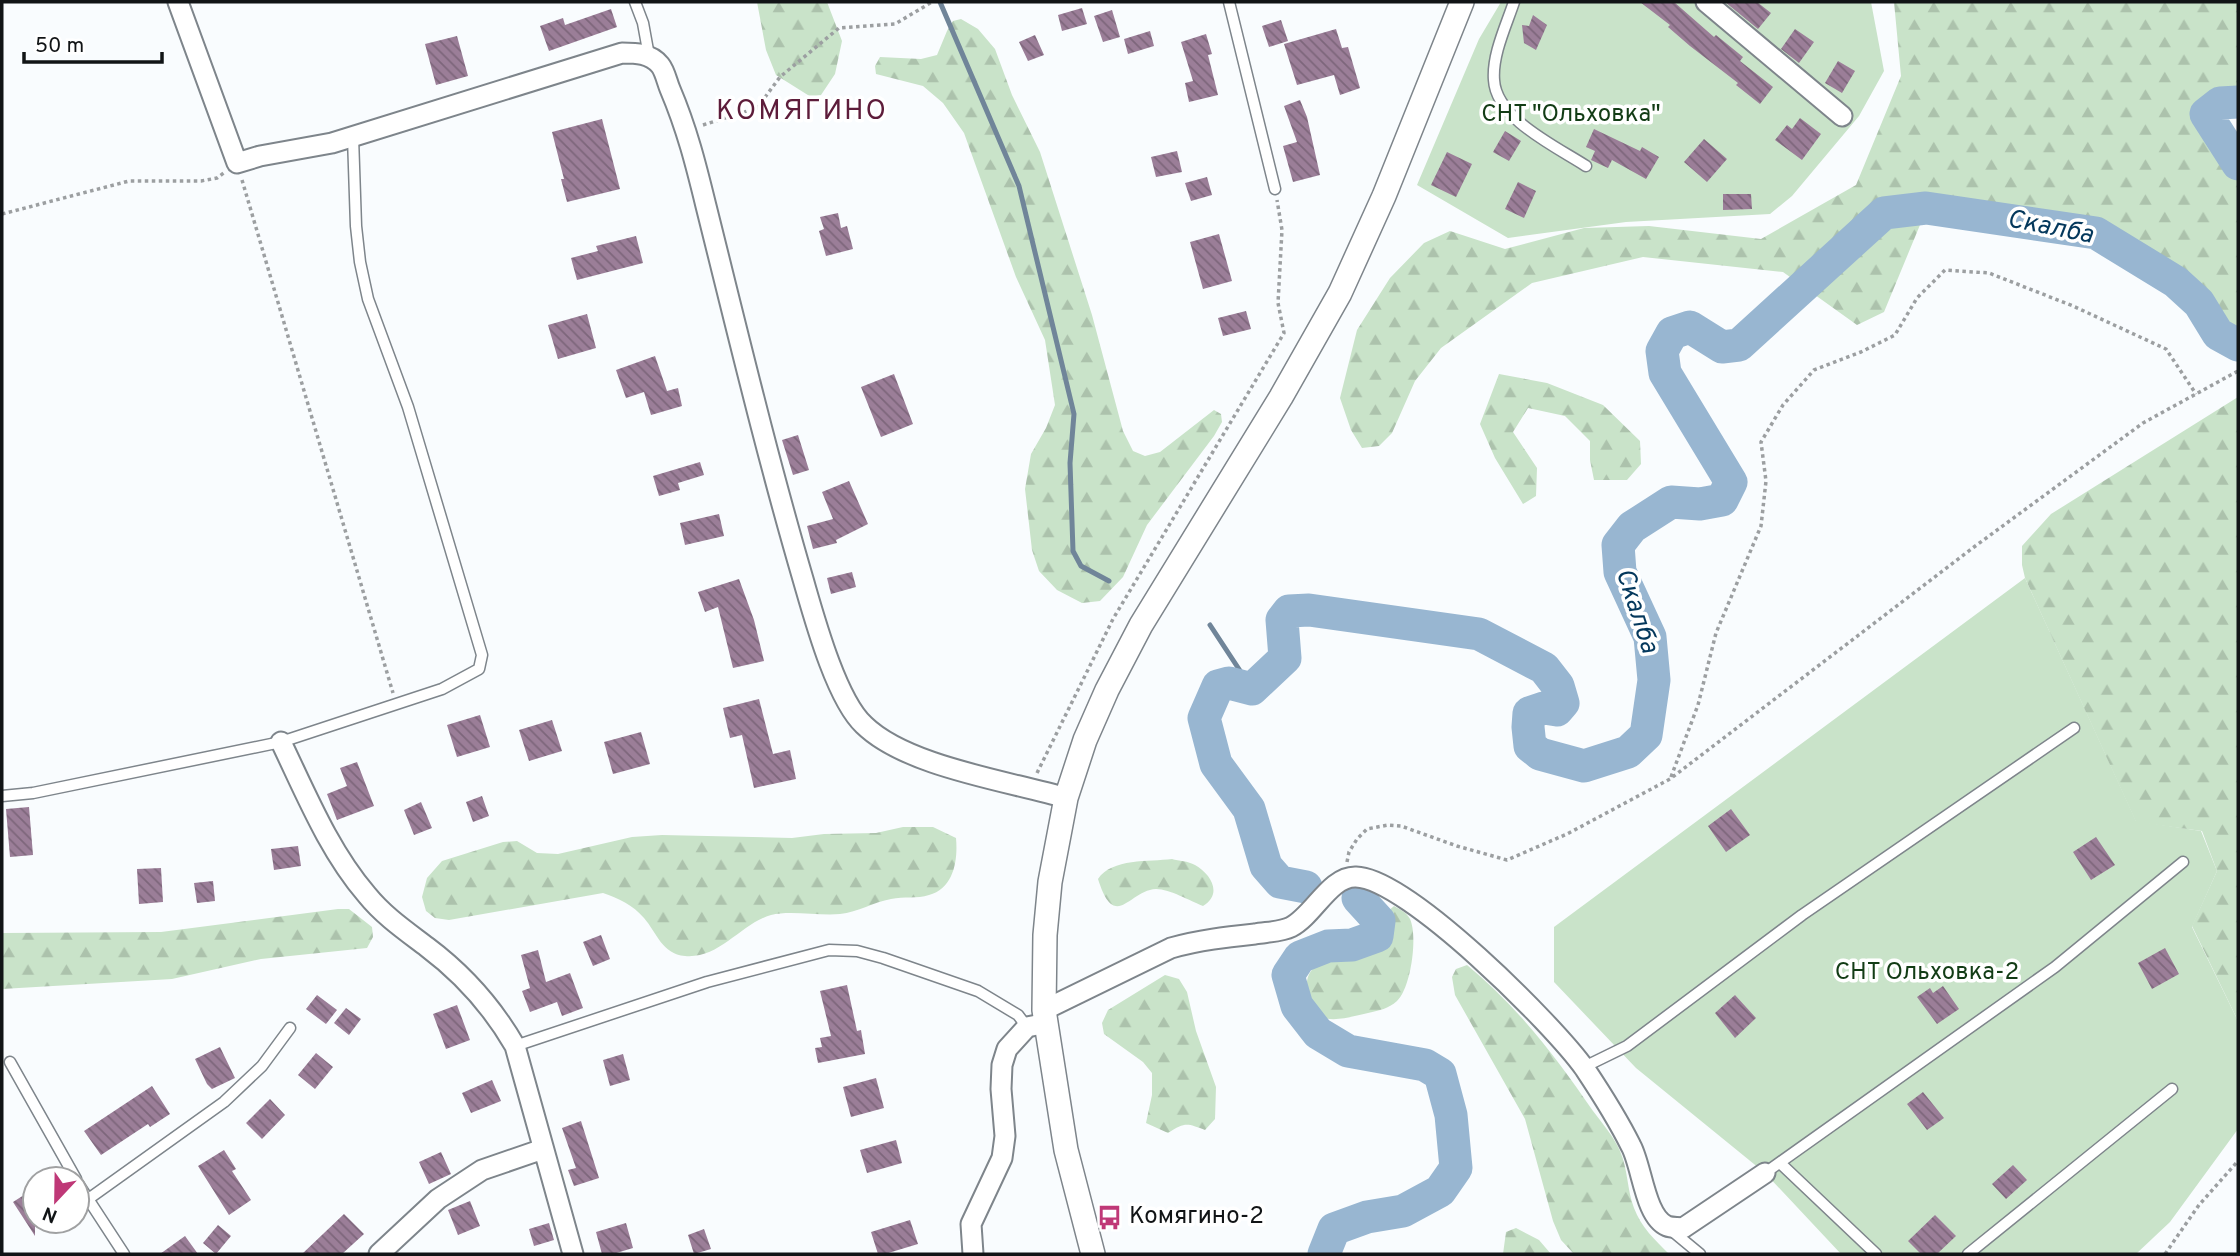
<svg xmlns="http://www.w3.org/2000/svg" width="2240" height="1256" font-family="Overpass,sans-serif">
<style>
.green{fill:#c9e3c9}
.forest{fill:url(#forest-firs)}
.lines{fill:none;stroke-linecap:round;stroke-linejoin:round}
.stream{stroke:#708599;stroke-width:5}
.river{stroke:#98b6d1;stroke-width:33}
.building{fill:url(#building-back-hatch)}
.service-casing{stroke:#7e858b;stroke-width:13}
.minor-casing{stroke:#7e858b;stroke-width:23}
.tertiary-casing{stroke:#7e858b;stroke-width:26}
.path{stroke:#9c9fa1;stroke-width:3.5;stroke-dasharray:3.5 3.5;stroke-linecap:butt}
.service{stroke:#fff;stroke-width:10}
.minor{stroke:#fff;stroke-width:19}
.tertiary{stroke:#fff;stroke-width:23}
.labels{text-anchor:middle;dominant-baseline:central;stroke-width:7;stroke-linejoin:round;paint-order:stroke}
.park-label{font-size:24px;fill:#123c15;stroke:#fff}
.poi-label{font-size:24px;fill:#111416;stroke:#fff;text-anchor:start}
.water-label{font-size:26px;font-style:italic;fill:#04385c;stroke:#fff}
.quarter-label{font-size:28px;letter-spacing:2px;fill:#5d1c3a;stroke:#fff}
</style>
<defs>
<pattern id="forest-firs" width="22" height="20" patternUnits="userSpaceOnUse" patternTransform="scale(1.75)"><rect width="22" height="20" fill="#c9e3c9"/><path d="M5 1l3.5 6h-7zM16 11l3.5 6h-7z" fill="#acc2ac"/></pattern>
<pattern id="building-back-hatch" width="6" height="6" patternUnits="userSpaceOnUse" patternTransform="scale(1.75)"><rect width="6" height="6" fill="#9b7e98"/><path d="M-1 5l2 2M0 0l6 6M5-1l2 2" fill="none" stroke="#7d667b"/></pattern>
</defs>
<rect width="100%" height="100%" fill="#f9fcfe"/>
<!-- green -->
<path class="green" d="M1501,2H1871L1884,71L1859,116L1792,196L1770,214L1626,222L1508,238L1417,185L1479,39Z
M2025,578L2136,821L2201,831L2217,871L2192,927L2238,1021V1129L2170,1222L2136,1254H1841L1765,1173L1636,1068L1554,982V927Z"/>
<!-- forest -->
<path class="forest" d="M757,2H827L842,41L835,74L821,95L811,97L776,75L766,50Z
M1894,2H2238V102L2220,103L2206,114L2238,164V345L2218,334L2199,303L2176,282L2096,233L1927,208L1884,312L1857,325L1783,272L1643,257L1532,283L1441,348L1415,381L1392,433L1379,446L1362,448L1351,430L1340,398L1357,330L1390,278L1424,243L1450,231L1505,249L1584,228L1649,226L1761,239L1856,185L1901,76Z
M961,19L978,29L995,49L1012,95L1040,152L1092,315L1123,431L1133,451L1145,456L1160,452L1214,410L1221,414L1222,422L1214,436L1147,525L1123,577L1100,601L1082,603L1057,590L1039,571L1032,550L1025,489L1031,454L1046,428L1055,405L1045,340L1016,277L964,133L943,103L923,86L876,74L875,66L880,57L921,59L937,55L947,31L953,21Z
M1499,374L1547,383L1603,405L1640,441L1641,464L1627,480H1594L1590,460V441L1565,416L1528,408L1513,432L1537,468L1536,496L1523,504L1495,458L1480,424Z
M2238,397V1021L2192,926L2217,871L2202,831L2136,822L2025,578L2022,565V546L2051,514Z
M903,827H933L956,838C958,860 954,888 929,895C917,899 904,896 891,899C874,902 858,912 840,914C819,916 790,910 771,915C740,924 720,959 685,956C662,954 657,933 644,918C633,905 618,898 603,893L449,920L435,918L426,911L422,897L427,878L442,861L503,842L517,841L537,853L558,854L632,837L662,835L792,838L824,834L876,833Z
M1172,859C1179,861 1188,861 1195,865C1211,874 1223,894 1203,906C1190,901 1170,889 1156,889C1129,890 1115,933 1098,879C1112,858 1149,862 1172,859Z
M1394,906C1401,910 1406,912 1410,919C1418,936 1411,988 1397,1001C1388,1009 1380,1010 1368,1013C1348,1017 1318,1029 1307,1002C1305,995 1305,987 1307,981C1316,941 1382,968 1388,934C1389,928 1386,919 1386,913Z
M338,909H349L372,927L373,937L367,948L261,959L172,979L2,989V933L161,932Z
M1467,965C1517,1006 1557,1058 1593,1111C1602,1123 1614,1137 1620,1151C1628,1169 1627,1190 1634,1208C1641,1227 1655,1240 1669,1254H1574L1561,1240L1553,1221L1525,1119L1455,995L1452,977L1456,969Z
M1165,975L1179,979L1187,992L1196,1031L1216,1087L1215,1119L1205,1130C1187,1123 1185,1122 1168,1133L1146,1123L1152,1095V1073L1143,1062L1104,1034L1102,1023L1108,1010Z
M1516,1228L1539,1240L1551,1254H1503L1506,1232Z"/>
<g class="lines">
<!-- stream -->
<path class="stream" d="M940,2L1019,186L1074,414L1070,463L1073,551L1081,566L1109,581
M1210,625L1252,689"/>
<!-- river -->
<path class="river" d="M2238,102L2220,103L2206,114L2238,164
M1306,887L1280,882L1266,866L1249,809L1216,764L1204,718L1218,686L1229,683L1252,689L1285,658L1282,620L1289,611L1309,610L1479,634L1544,668L1558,686L1563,703L1557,710L1544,708L1529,713L1528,727L1530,746L1540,754L1584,766L1628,752L1646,735L1654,680L1650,637L1620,572L1618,545L1632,527L1671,502L1700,504L1722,500L1731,482L1665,373L1662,351L1672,333L1690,327L1722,347L1739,345L1884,213L1926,208L2096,233L2176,282L2199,303L2218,334L2238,345
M1324,1254L1334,1229L1367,1217L1403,1211L1440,1191L1456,1168L1451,1115L1440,1074L1425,1065L1348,1051L1318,1033L1297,1006L1288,975L1300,957L1328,946L1352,945L1377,936L1379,921L1358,898"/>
</g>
<!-- building -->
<path class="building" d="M1640,2H1674L1714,37L1716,35L1743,57L1740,61L1773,87L1760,104L1736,85L1738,83L1690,46L1668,27L1670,25Z
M1725,2H1757L1771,13L1758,29Z
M1082,8L1087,24L1062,31L1058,15Z
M611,9L617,27L549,51L540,26L563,18L565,25Z
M1112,10L1120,37L1103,42L1094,16Z
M1533,15L1547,25L1536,50L1524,43L1522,25L1529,26Z
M1281,20L1288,41L1269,47L1262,26Z
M1336,29L1342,48L1348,47L1360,88L1340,95L1334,75L1297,85L1284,44Z
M1795,29L1814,42L1799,63L1781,49Z
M1150,31L1154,46L1128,54L1124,39Z
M1206,34L1212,54L1208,55L1218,95L1189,102L1185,83L1193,81L1181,42Z
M1035,35L1044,55L1028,61L1019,42Z
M457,36L468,76L436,85L425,44Z
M1838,61L1855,71L1842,93L1825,83Z
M1300,100L1307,117L1320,175L1293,182L1283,146L1297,142L1284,106Z
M1800,118L1821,134L1802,160L1775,140L1787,125L1792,129Z
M602,119L620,189L567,202L561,179H564L552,132Z
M1594,129L1640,151L1642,147L1659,157L1646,179L1612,160L1608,168L1591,160L1595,151L1586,147Z
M1505,131L1521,141L1509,161L1493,152Z
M1704,139L1727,159L1707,182L1684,162Z
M1177,151L1182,172L1156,177L1151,157Z
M1447,152L1472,164L1456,197L1431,185Z
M1207,177L1212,195L1191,201L1185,183Z
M1518,182L1536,191L1524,218L1505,209Z
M1723,194H1751L1752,209L1723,210Z
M838,213L841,228L847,226L853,249L826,256L819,231L824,229L820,217Z
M1219,234L1232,281L1203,289L1190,242Z
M636,236L643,263L577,280L571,258L598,251L596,246Z
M1246,311L1251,329L1223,336L1218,318Z
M587,314L596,348L558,359L548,325Z
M655,356L667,391L678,388L682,406L651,415L644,392L626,398L616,370Z
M894,374L913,424L881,437L861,387Z
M798,435L809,470L793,475L782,440Z
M700,462L704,475L678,483L680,490L659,496L653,476Z
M849,481L868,524L836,540L837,543L813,549L807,526L833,519L822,492Z
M719,514L724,536L685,545L680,523Z
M852,572L856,587L831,594L827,578Z
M739,579L754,620L764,661L733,668L718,607L705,612L698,592Z
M759,699L773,754L790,750L796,779L754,788L742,735L730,738L723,708Z
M480,715L490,747L457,757L447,725Z
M552,720L562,751L529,761L519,730Z
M641,732L650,764L613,774L604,742Z
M357,762L374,806L337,820L327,794L347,786L340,768Z
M482,796L489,816L473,822L466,802Z
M421,802L432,828L414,835L404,810Z
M29,807L33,855L10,857L6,809Z
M1731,809L1750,835L1726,852L1708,826Z
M2096,837L2115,865L2091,880L2073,852Z
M298,846L301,866L274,870L271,849Z
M161,868L163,902L139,904L137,869Z
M213,881L215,901L197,903L194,883Z
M601,935L610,959L593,966L583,942Z
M2165,948L2179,974L2152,989L2138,963Z
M538,950L546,982L570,973L583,1008L562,1016L557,1002L530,1012L522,991L530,988L521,955Z
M847,985L857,1031L861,1030L865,1054L818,1063L815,1048L822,1047L820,1038L831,1036L820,991Z
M1943,986L1959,1009L1937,1024L1917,997L1930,988L1933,993Z
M317,995L337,1010L326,1024L306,1009Z
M1735,995L1756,1018L1735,1038L1715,1013Z
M457,1005L470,1040L446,1049L433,1014Z
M346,1008L361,1019L349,1035L334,1023Z
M220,1047L235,1078L212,1089L207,1084L195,1059Z
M316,1053L333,1067L315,1089L298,1075Z
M623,1054L630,1080L610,1086L603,1060Z
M876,1078L884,1108L851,1117L843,1087Z
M492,1080L501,1101L471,1113L462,1093Z
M152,1086L170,1114L150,1127L148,1124L101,1155L84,1131Z
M1923,1092L1944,1118L1927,1130L1907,1104Z
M270,1099L285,1115L262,1139L246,1123Z
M581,1121L599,1178L574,1186L568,1170L576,1168L562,1128Z
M896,1140L902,1163L867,1173L860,1150Z
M224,1150L236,1169L232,1171L251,1200L229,1215L198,1166Z
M441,1152L451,1174L429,1184L419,1162Z
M2013,1165L2027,1180L2006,1199L1992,1184Z
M35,1188V1236L13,1202Z
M470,1201L480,1226L458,1235L448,1210Z
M344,1214L364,1234L342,1254H302Z
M1935,1215L1956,1236L1937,1254H1921L1908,1241Z
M910,1220L918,1244L885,1254H878L871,1232Z
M549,1223L554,1240L534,1246L529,1229Z
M626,1223L633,1248L613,1254H602L596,1232Z
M218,1225L231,1236L216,1254L203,1243Z
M704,1229L711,1249L694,1254L688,1235Z
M185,1236L198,1254H160Z"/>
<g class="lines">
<defs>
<path id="service" d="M635,2L643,23L649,56
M1229,2L1275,189
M1514,2C1506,26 1492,55 1494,80C1496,119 1557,147 1586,166
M2,796L33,793L281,742L442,689L479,669L482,655L408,407L368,299L360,262L356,226L353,137
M515,1046L707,982L829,950L857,951L883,958L978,991L1018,1015L1027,1027
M10,1062L76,1179
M1584,1067L1627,1046L1802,915L2074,728
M1780,1163L1876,1254
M1765,1173L2055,967L2183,862
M77,1182L124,1254
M87,1200L224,1102L262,1066L290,1028
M1671,1230L1700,1254
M1968,1254L2172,1089"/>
<path id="minor" d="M178,2L237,163L260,156L332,143L622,53C636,53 650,53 660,65C665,71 667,82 670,89C687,129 696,165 706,206C737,330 767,456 803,579C814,617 836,699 864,725C907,767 1009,781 1066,798
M1706,2L1842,116
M281,742C306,794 329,851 367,895C384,916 406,931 427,947C463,974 493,1008 515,1046L573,1254
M1044,1010L1171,948C1199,940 1227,937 1255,934C1266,932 1281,932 1291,927C1314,915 1330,876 1356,877C1407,878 1554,1025 1585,1069C1601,1093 1618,1120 1631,1146C1642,1166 1645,1217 1667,1226C1672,1228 1678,1227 1683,1228L1765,1173
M379,1254L438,1199L482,1170L543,1149
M973,1254L971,1224L1002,1158L1005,1136L1001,1089L1002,1065L1007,1049L1027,1027L1047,1023"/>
<path id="tertiary" d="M1093,1254L1066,1150L1044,1010L1045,935L1050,882L1066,798L1085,740L1107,690L1141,625L1281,397L1340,293L1384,196L1462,2"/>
</defs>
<!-- service casing -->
<use href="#service" class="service-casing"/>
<!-- minor casing -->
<use href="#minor" class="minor-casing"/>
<!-- tertiary casing -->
<use href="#tertiary" class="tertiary-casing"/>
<!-- path -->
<path class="path" d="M703,125L757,108L780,77L839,28L895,24L932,2
M242,180L393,693
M2,214L129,181H201L217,178L225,172
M1037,773L1113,619L1284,333L1278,303L1282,230L1277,200
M1671,777L1698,705L1716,633L1761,526L1766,481L1761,442L1783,405L1814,370L1861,352L1895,335L1917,298L1945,270L1989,273L2073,306L2166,349L2196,394
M1347,862L1349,852L1357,839L1367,829L1388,825L1401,826L1457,846L1507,860L1567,834L1670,779L1974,547L2143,423L2238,371
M2165,1254L2199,1205L2238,1161"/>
<!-- service -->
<use href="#service" class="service"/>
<!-- minor -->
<use href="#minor" class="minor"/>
<!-- tertiary -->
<use href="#tertiary" class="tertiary"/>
</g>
<!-- icons -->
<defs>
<symbol id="bus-bare" viewBox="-9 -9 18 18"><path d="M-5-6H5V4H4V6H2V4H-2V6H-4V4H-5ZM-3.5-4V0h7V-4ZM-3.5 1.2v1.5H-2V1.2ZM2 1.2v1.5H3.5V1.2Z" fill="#bf3877" stroke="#fff" stroke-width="2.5" paint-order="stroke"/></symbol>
</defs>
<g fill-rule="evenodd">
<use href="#bus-bare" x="1092" y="1200" width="35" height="35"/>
</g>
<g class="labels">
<!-- park labels -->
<g class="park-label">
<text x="1571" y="115">СНТ "Ольховка"</text>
<text x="1927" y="973">СНТ Ольховка-2</text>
</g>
<!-- poi labels -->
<g class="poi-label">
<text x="1129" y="1217">Комягино-2</text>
</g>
<!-- water labels -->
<g class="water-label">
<text transform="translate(2050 228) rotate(11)">Скалба</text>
<text transform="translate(1636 611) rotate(72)">Скалба</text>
</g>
<!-- quarter labels -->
<g class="quarter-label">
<text x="802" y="112">КОМЯГИНО</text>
</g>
</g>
<!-- border -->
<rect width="2240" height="1256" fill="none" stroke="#111416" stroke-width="7"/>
<!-- north arrow -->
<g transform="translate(56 1200) rotate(202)"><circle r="33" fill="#ffffff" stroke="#a0a1a2" stroke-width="2"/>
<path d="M0-5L12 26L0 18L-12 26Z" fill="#bf3877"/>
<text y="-10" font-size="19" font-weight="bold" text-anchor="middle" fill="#111416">N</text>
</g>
<!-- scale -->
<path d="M24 52v10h138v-10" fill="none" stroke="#111416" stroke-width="3.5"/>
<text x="35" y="52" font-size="21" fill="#111416" stroke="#ffffff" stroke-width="5" paint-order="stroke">50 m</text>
</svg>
